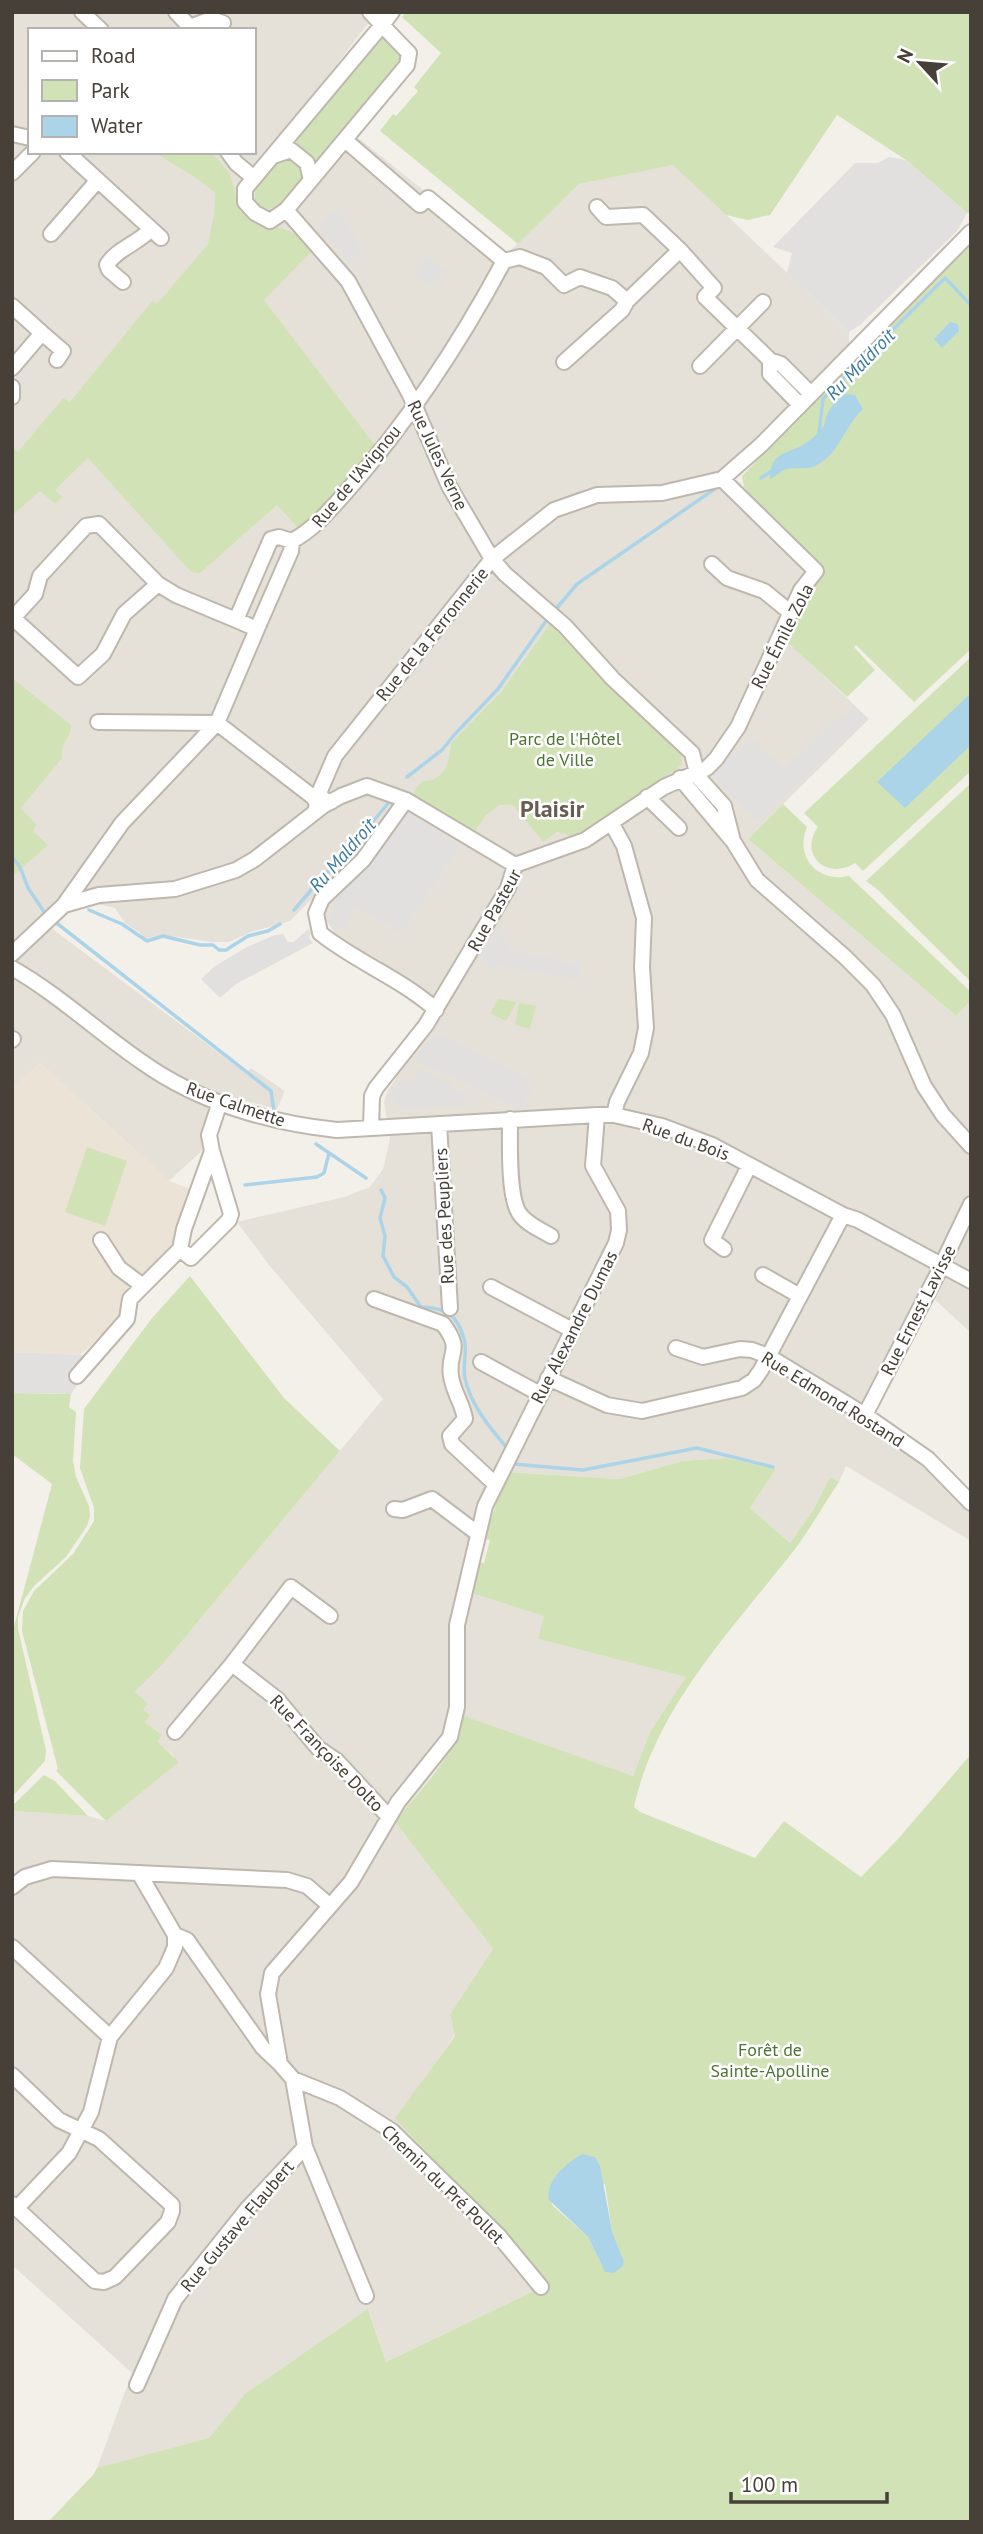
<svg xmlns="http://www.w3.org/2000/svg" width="983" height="2534" font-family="'PT Sans',sans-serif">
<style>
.residential{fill:#e6e1d8;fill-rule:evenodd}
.education{fill:#ebe3d5}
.green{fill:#d1e3b6;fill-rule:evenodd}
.parking{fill:#e2e0de}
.water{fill:#acd4e9}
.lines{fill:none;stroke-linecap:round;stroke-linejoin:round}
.stream{stroke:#acd4e9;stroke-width:3.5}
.minor-casing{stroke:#beb7ad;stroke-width:18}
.minor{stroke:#fff;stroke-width:14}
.labels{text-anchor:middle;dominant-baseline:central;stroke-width:5;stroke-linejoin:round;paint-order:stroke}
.street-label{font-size:18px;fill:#464038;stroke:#fff}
.park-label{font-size:18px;fill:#4d7331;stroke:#fff}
.water-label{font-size:19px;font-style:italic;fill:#3a7aa0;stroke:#fff}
.district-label{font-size:24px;font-weight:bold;fill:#685d51;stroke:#fff}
</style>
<rect width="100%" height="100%" fill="#f3f0ea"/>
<!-- residential -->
<path class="residential" d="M12,12H377L310,99L505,256L579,184L673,164L849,332V346L757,442L722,474L825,570L805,592L786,640L869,719L748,839L956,1016L969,1001L971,1003V1333L932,1297L866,1425L927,1465L971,1509V1541L846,1466L839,1482L830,1477L813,1510L790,1543L750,1508L776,1469L728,1458L682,1461L619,1479L498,1471L461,1590L545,1616L538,1639L687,1677L650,1732L633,1776L460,1732L447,1756L395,1822L493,1949L450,2014L455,2035L396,2118L548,2284L386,2362L369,2310L180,2480L97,2468L132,2373L12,2265V1811L88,1816L106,1821L174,1756L158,1742L162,1735L145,1722L143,1710L135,1692L163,1664L383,1399L269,1265L237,1222L344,1197L370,1187L383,1169L390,1139L384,1102L388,1090L444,1008L342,944L312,899L290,921L251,932L229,942H212L162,935L145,939L139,932L125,923L115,908L97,904L61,915L51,928L246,1073L251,1068L285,1091L277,1109L219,1094L206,1124L208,1145L169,1181L40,1063L12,1089ZM30,30H254V152H30Z"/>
<!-- education -->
<path class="education" d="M40,1063L169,1181L193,1190L173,1245L123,1300L120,1317L80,1355L12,1352V1089Z"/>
<!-- green -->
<path class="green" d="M406,12H971V212L967,213L906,160L837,115L770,215L748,220L726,215L673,165L579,184L518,244L380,131L393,114L396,116L418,91L414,87L441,53L402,17Z
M387,38C397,47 404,53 400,66L318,166L289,143L380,39Z
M155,152H212L230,174L239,208L256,224L282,228L296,234L305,240L312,251L264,300L377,448L300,530L277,505L200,573L191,572L88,458L55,490L62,497L55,504L40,491L12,516V448L18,452L63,398L70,402L152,301L157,304L208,244L214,215L215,193C197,176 174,166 155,152Z
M289,158L300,164L302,175L301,180C291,194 269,224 255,200C253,184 273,159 289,158Z
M971,239V649L914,702L856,645L854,647L875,670L847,697L785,640L805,592L825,570L755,502L744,487L742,476Z
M550,624L681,753L682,765L583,835L572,836L557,832L543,842L513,805H499L485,816L472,836L409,798L422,781C444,782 450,762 451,743L501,692Z
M971,657V771L863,871L855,863C827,881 798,855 818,827L804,813Z
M12,678L71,725C71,740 60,741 62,758L21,808L37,825L33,831L48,845L13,876Z
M971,783V982L877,889L866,881Z
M783,804L807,827C794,857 818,883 849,876L971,992V1003L969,1002L956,1016L748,839Z
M498,999L517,1002L506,1021L490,1013Z
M519,1003L536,1006L530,1029L515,1025Z
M87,1147L127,1161L105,1226L65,1212Z
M190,1276L284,1398L340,1451L163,1664L135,1692L148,1704L143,1710L150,1715L145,1722L162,1735L158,1742L179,1762L106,1821L56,1771L58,1769L22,1631L23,1611L34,1591L73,1554L94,1521V1508L80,1468L84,1409L152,1318Z
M12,1393L71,1394L69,1407L76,1412L73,1461L76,1477L89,1506L90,1516L87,1526L66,1557L34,1586L25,1598L18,1617V1629L46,1750L45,1761L12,1797V1634L52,1484L12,1454Z
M728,1458L776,1469L750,1508L790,1543L813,1510L830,1477L839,1482C822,1507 807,1535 788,1558C728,1634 655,1710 634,1807L640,1812L755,1858L784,1821L861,1877L898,1839L971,1754V2522H48L93,2475L97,2468L209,2438L245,2394L368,2309L386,2362L548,2284L395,2118L455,2036L450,2014L493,1949L395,1822C419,1790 456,1756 464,1716L633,1776L650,1732L686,1677L538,1639L544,1616L471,1593L478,1562L484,1563L490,1540L484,1539L507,1472L619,1479L682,1461ZM605,2184L612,2231L622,2257L602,2266L588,2237L551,2204Z
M44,1775L55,1781L88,1816L12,1811V1806Z"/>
<!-- parking -->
<path class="parking" d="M889,157L906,160L967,213L957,231L860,325L849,332L787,273L792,253L773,247L855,163H878Z
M334,209L361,241L356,246L361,252L349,264L318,225Z
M428,256L446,271L430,288L413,272Z
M853,706L867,718L758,821L717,782L711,773L753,739L784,769Z
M407,812L461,845L401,933L356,907L344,931L328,921L341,888L351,879L355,881L399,820Z
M492,928L512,950L580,965V980L498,966L492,971L477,952Z
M308,929L311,933L309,938L313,943L236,984L220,998L201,979L215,966L245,948L275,935L283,934L288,942H294Z
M439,1034L534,1080L526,1085L533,1089L520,1110L415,1060L423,1047Z
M417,1069L427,1072L436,1079L451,1081V1089L467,1092L461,1109L452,1106L404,1110L398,1106L391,1096L400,1079L407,1082L416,1076Z
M12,1352L84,1355L97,1358L71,1394L12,1393Z"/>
<!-- water -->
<path class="water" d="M950,322L958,324L959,331L942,348L934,339Z
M845,394L855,395L863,409C845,425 840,453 817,465C807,471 794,466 784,470C779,472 775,477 770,479C770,449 790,455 807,442C814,438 819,431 824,426C826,411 833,403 845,394Z
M971,693V745L905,808L877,782Z
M582,2154L595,2157L600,2166L612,2231L624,2262L623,2266L614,2273L605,2272L588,2237L549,2200C545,2181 566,2163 582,2154Z"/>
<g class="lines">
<!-- stream -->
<path class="stream" d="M819,433L823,399L945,278L971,305
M761,478L773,470
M556,609L577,584L719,486
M407,777L442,750L455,734L498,689L546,621
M12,857L20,867L28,888L45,913
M89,910L122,924L147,941L163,936L200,945H213L219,950H226L248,936L268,931L280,924
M294,910L324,875L338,864L390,801
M54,921L271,1091L274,1111
M316,1144L366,1178
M245,1185L317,1177L324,1173L329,1153
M381,1190L385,1198L380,1218L385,1236L383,1256L394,1277L407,1287L421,1307C446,1308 457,1314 464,1339C468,1351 462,1365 465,1378C470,1404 490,1428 507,1448
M513,1464L583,1470L697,1448L773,1467"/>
<defs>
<path id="minor" d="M82,12L101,30
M176,12L190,27
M370,12C383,26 396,40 409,53L407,65L286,210L270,221L255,213L245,202V189L254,178L382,25L392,12
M189,30L190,27L211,19L223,23
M12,134L30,138
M345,140L420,205L428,198L504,261
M67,152L161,238
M228,152L236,163L254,178
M273,156L291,150L307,163L311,180
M12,173L33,152
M597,207L606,217L643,215L680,250
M286,210L348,281L410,395L449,486L492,559L505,574L565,626L613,679L692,753L698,777L724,806L733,841L757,880L845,957L873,985L893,1015L924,1086L943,1115L971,1146
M51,234L98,180
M504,261L520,257L546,267L564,285L580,277L612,288L627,301L680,250L714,288L705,297L770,360L781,364L811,394
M123,282L109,270L107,265C116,249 139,243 151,229
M12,306L42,333L12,368
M42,333L63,351L57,360
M770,360V374L800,405
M564,362L622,310L627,301
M700,366L763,302
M12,387V397
M279,537L292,541L291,551L257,629L236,620L271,539Z
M292,541C314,529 330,510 347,491C408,422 460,343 504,261
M712,564L727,578L764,591L791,613
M158,584L124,614L103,654L78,677L13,618L35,594L40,576L86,526L99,524L158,584L176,595L236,620
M98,722L217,723
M217,723L313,797L317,803L316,808
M680,778L731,839
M647,797L679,828
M406,800L363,860L322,899L316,913L320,933C356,962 402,979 436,1010
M331,802L323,799L319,793L335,756L492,559L554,510L597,495L662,493L722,479L761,445L971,232
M612,824L624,846L644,918L642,967L646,1028L641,1053L617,1102L614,1115
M515,865L585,840L664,787L707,768L716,759L738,727L801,590L816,571L722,479
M64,905L122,823L217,723L257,629
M12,954L64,905L99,895L175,889L236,870L255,859L323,806L341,796L367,786L406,800L515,865
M12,968C58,994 98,1032 142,1062C198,1102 269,1123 337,1130L597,1115H614L662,1126L712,1145L843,1215L858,1220L971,1281
M12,1040L13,1039
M510,1119C510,1142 508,1196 519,1213C526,1224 541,1230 551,1236
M439,1124L450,1308
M371,1127L372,1096L376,1088L426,1025L508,888L515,865
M212,1151L231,1214L229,1220L191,1258L180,1249L184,1229Z
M212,1151L209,1135L220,1102
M101,1240L119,1268L143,1286
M724,1249L712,1240L749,1166
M763,1275L800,1296
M491,1287L572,1330
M374,1299L443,1324C464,1352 447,1351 451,1376C453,1392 463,1404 465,1419L450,1436L452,1444L495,1484
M676,1348L703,1357L740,1349L752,1350L768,1356L865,1415L928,1459L971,1503
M481,1362L540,1394
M77,1376L127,1319L130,1299L180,1249
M548,1378L607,1405L642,1411L742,1388L754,1380L761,1370L843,1215
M865,1415L937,1275L971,1204
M394,1509L403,1510L432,1499L477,1533
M232,1664L291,1587L330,1616
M175,1732L232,1664L277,1699L318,1748L337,1761L389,1817
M139,1873L175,1935
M12,1887L25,1877L52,1869L287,1880L307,1886L329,1905
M175,1935L187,1940L263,2048L280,2064
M12,1947L110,2037
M12,2075L59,2120L99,2139L172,2205V2211L168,2222L115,2277L104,2282L95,2281L12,2204
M293,2079L340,2098L392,2131L499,2236L541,2287
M17,2208L69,2153L91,2112L110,2037L166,1968L175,1947V1935
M366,2296L305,2147L293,2079L280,2064L268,1994L272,1973L351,1882L398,1802L450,1737L457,1707V1625L485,1506L616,1243L619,1230L618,1211L593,1166L597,1115
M137,2385L175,2299L248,2208L305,2147"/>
</defs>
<!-- minor casing -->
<use href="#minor" class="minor-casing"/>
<!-- minor -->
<use href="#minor" class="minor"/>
</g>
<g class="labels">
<!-- street labels -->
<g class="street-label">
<text transform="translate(438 455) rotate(65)">Rue Jules Verne</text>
<text transform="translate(356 476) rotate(-50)">Rue de l'Avignou</text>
<text transform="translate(432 634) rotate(-51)">Rue de la Ferronnerie</text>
<text transform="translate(782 636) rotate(-63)">Rue Émile Zola</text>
<text transform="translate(494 910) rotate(-61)">Rue Pasteur</text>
<text transform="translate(236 1104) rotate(19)">Rue Calmette</text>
<text transform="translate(686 1139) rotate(20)">Rue du Bois</text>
<text transform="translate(444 1216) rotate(-93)">Rue des Peupliers</text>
<text transform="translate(918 1310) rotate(-63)">Rue Ernest Lavisse</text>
<text transform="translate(574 1327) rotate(-63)">Rue Alexandre Dumas</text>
<text transform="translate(833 1399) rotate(32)">Rue Edmond Rostand</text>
<text transform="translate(327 1753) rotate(46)">Rue Françoise Dolto</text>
<text transform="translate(443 2184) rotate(44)">Chemin du Pré Pollet</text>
<text transform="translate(237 2226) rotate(-50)">Rue Gustave Flaubert</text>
</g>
<!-- park labels -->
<g class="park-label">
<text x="565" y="738">Parc de l'Hôtel<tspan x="565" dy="21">de Ville</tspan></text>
<text x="770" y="2049">Forêt de<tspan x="770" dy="21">Sainte-Apolline</tspan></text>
</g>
<!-- water labels -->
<g class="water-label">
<text transform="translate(860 364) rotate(-46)">Ru Maldroit</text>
<text transform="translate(342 855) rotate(-49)">Ru Maldroit</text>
</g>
<!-- district labels -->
<g class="district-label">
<text x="552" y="808">Plaisir</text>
</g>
</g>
<!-- border -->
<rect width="983" height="2534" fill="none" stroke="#464038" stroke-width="28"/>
<!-- legend -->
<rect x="28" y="28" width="228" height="126" fill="#ffffff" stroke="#b5b3af" stroke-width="2"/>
<rect x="42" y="51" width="35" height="10" fill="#ffffff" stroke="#b5b3af" stroke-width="2"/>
<text x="91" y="63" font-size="21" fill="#464038">Road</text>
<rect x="42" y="80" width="35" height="21" fill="#d1e3b6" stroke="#b5b3af" stroke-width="2"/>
<text x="91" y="98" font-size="21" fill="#464038">Park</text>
<rect x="42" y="116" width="35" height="21" fill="#acd4e9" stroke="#b5b3af" stroke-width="2"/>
<text x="91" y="133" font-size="21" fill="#464038">Water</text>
<!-- north arrow -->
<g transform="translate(920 63) rotate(296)" stroke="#ffffff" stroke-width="5" paint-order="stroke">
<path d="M0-5L12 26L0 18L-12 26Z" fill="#464038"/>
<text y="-10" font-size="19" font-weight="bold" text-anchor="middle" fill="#464038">N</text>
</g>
<!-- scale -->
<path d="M731 2492v10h156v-10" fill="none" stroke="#464038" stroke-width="3.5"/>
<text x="741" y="2492" font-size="21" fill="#464038" stroke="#ffffff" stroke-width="5" paint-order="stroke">100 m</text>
</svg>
